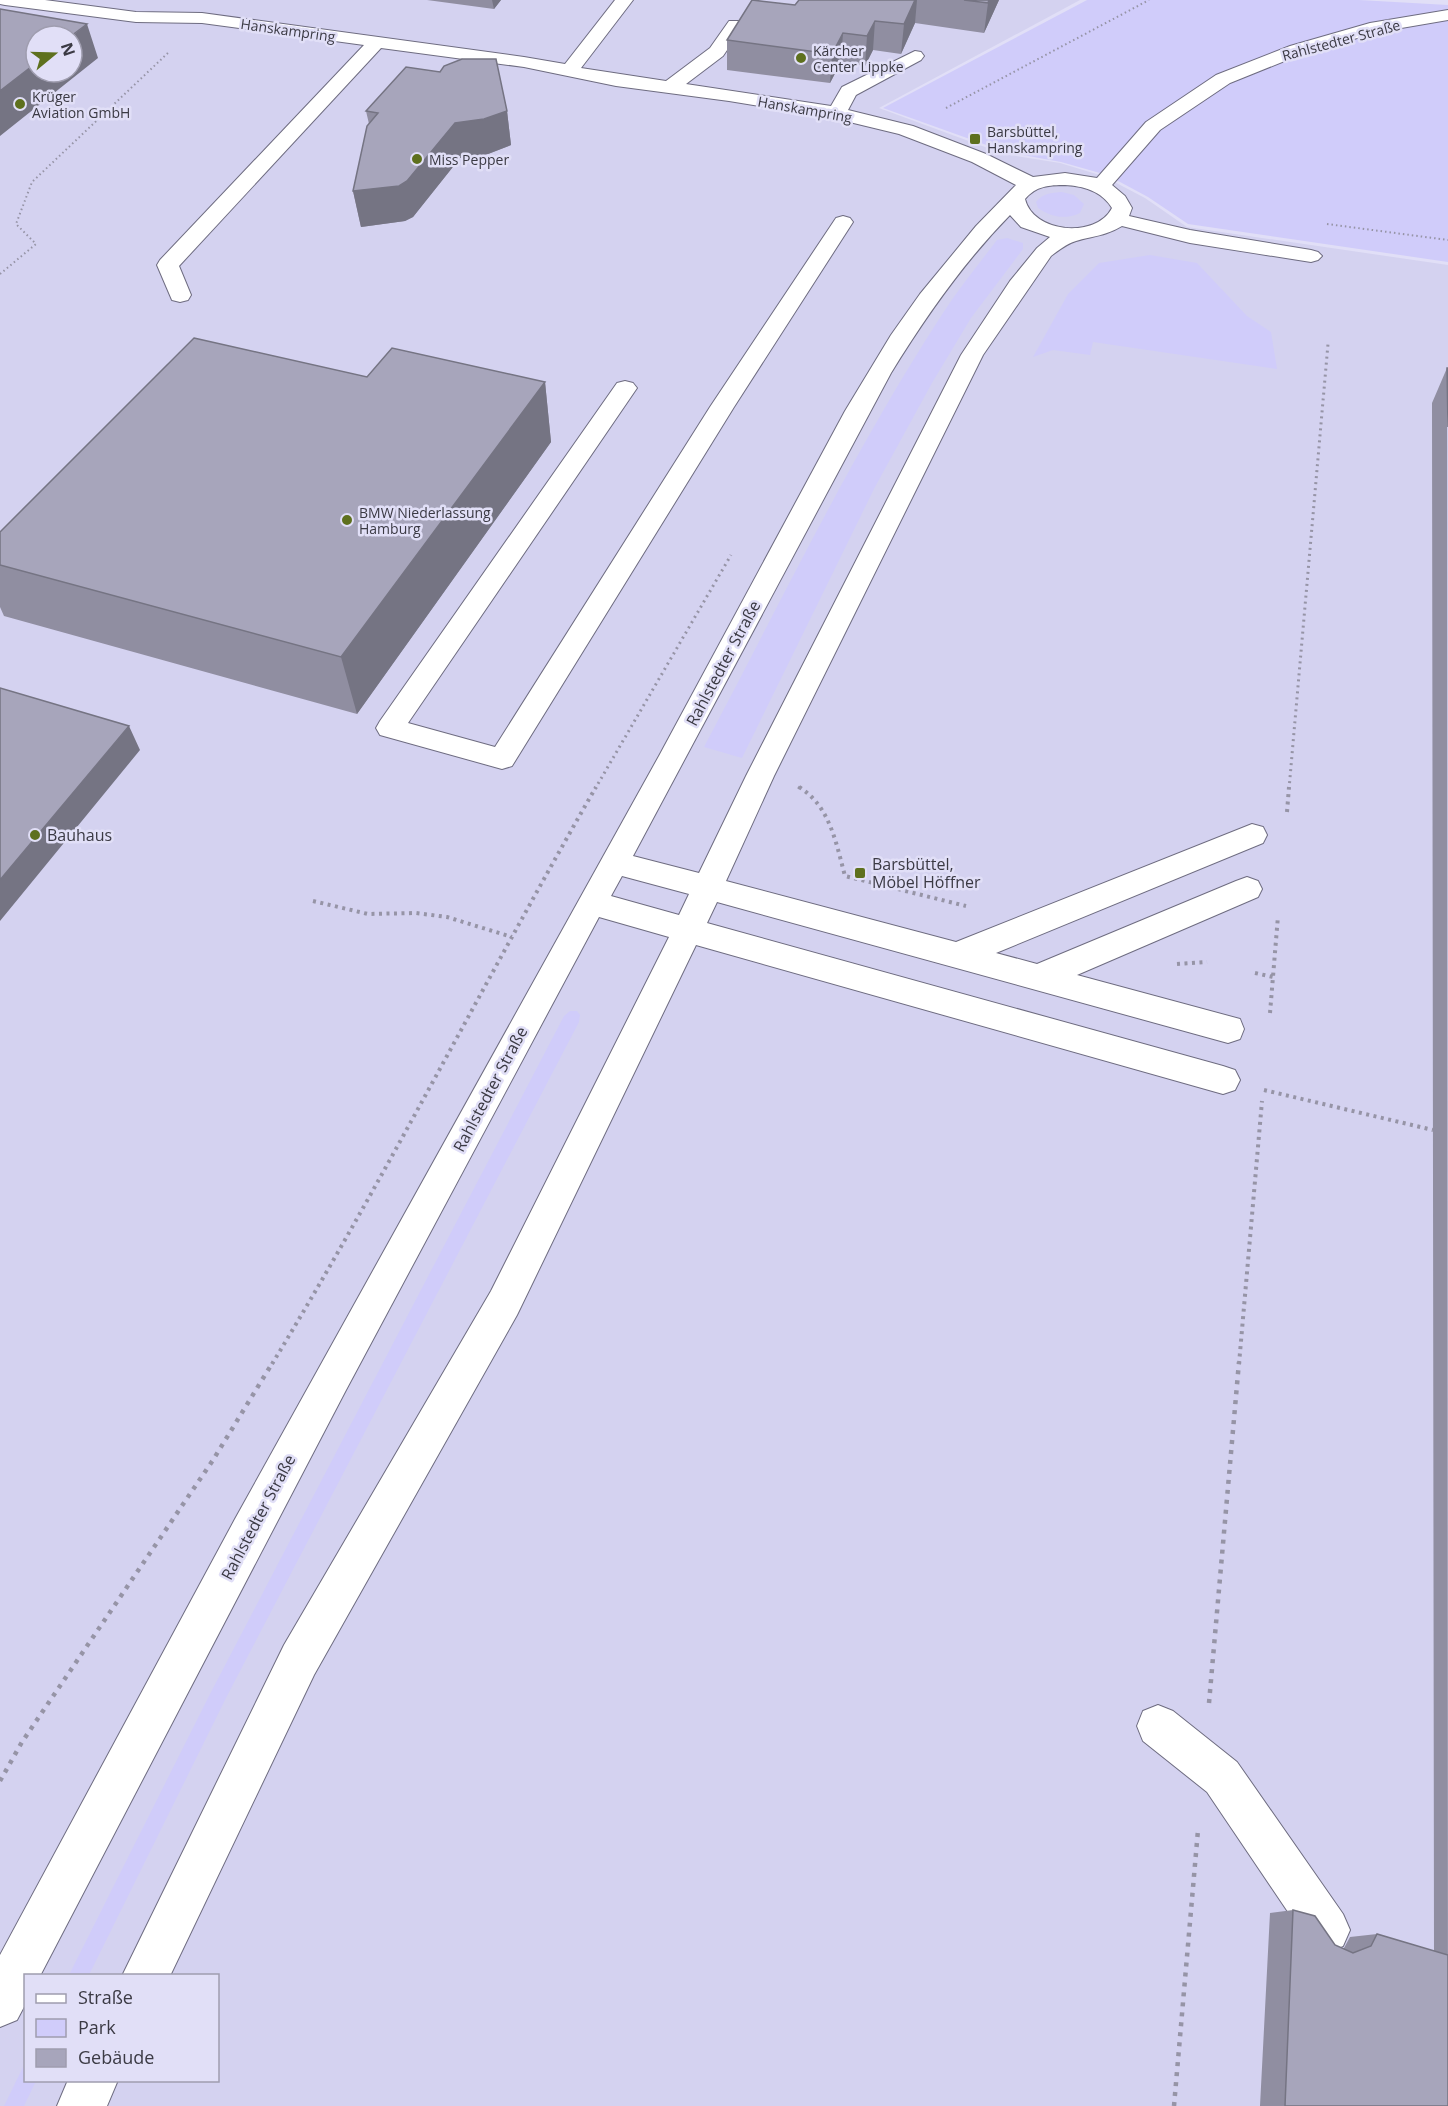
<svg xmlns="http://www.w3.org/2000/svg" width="1448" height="2106" font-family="'Open Sans',sans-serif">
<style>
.built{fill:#d4d2f0;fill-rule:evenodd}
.green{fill:#d0ccfa}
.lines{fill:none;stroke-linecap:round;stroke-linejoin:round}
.minor-casing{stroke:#6e6c80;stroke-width:2}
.path-far3{stroke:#9694a6;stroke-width:2;stroke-dasharray:1.5 3;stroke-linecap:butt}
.path-far2{stroke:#9694a6;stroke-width:3;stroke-dasharray:2 4;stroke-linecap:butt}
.path-far1{stroke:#9694a6;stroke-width:4;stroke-dasharray:3 4.5;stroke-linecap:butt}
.path{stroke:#9694a6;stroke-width:4.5;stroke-dasharray:4 6;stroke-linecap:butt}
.minor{fill:#fff;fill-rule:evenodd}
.wall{fill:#908ea1}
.shaded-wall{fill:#757483}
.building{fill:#a7a5bb;stroke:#757483;stroke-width:1.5}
.poi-dot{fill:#5e701e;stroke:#e1dff7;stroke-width:2}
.labels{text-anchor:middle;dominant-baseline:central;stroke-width:5;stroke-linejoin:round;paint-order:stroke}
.far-street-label{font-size:14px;fill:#3b3a44;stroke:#e1dff7}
.far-poi-label{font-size:14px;fill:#3b3a44;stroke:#e1dff7;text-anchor:start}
.street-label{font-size:16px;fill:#3b3a44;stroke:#e1dff7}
.poi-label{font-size:16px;fill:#3b3a44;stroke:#e1dff7;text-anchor:start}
</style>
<rect width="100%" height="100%" fill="#e1dff7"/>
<!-- built -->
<path class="built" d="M0,0H1080L879,108L1004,154L1060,163L1103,176L1145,198L1187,227L1448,265V2106H0ZM36,36H72V72H36ZM26,1976H218V2080H26Z"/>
<!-- green -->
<path class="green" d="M1087,0H1359L1448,5V262L1188,224L1148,197L1107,175L1061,162L1006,152L883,108Z
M1062,192L1074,195L1084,204L1080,213C1065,220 1051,217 1038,208L1036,202C1043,193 1051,193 1062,192Z
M1007,238L1023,243V249L971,318L932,383L875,487L742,758L704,747C781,602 853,451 943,313C959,288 979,264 997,240Z
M1150,255L1197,263L1247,316L1271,332L1277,369L1093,342L1090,355L1053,350L1033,357L1068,294L1099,263Z
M570,1011H577L580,1015L579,1022L227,1696L89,1975H69L210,1694L564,1016Z
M25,2063L26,2080L36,2081L24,2106H4Z"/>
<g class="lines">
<defs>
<path id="minor" d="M0,0H45L136,12L202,13L524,57L565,64L615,0H633L581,68L666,81L710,48L729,21H741L744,25L723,56L686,84L831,106L842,87L915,51L921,52L924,56L921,60L856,95L848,110L913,126L986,154L1033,177L1065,173L1097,178L1146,122L1216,75L1290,46L1370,23L1448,10V20L1378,32L1302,54L1230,83L1160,130L1112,185L1125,196L1132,208L1129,216L1190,230L1311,250L1318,252L1322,256L1318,260L1311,262L1190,243L1122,226C1106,236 1092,236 1076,241C1066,244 1059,250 1051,256L983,355L774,776L726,881L956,942L1252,824L1263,827L1267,835L1263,843L996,953L1037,964L1236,881L1247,877L1258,881L1262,889L1258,897L1077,975L1240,1019L1244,1029L1240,1039L1228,1043L717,902L707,923L1223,1066L1235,1070L1240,1080L1235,1090L1223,1094L696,945L517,1315L314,1675L170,1976H122L284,1645L491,1291L669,937L599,917L346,1390L40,1976H26V2003L17,2020L0,2027V1955L235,1519L659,756L845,411L891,335L920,294L976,226L1016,185L972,162L899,134L837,119L729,101L616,86L524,67L381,48L179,266L191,295L188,300L180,302L172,300L157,265L160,260L364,45L202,23L136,22L5,5L0,4ZM1065,185C1083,186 1102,191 1112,208C1096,239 1033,233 1025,199C1036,186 1049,185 1065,185ZM1010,215L1021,227L1050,237L1037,248L1010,281L961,355L746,776L699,873L633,856L891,373C926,316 963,263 1010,215ZM622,876L689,894L679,915L611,896Z
M843,216L850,218L853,222L734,407L512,766L502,769L380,735L376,728L380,721L617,383L625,381L633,383L637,388L408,723L495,747L710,407L836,218Z
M1158,1705L1173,1711L1237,1762L1343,1914L1350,1930L1343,1946L1327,1953L1311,1946L1207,1792L1143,1741L1137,1726L1143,1711Z
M68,2080H118L107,2106H57Z"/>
</defs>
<!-- minor casing -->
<use href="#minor" class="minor-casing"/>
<!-- path-far3 -->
<path class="path-far3" d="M946,108L1149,0
M1327,224L1448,240
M0,274L36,244L16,224L32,182L170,51"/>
<!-- path-far2 -->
<path class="path-far2" d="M798,787L801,789
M595,789L731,555
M1289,789L1328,344"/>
<!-- path-far1 -->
<path class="path-far1" d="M799,787C830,806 836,843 845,876L966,906
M1287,812L1289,787
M313,901L368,914L416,913L447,917L512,937
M1177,964L1207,962
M1255,973L1273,977
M1270,1013L1278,916
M1264,1090L1433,1130
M272,1364C387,1175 486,978 596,787
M1239,1364L1262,1101"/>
<!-- path -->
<path class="path" d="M1209,1703L1239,1362
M0,1781L22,1742L213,1460L273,1362
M1174,2106L1198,1830"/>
<!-- minor -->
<use href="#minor" class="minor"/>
</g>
<!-- wall -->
<path class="wall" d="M427,0H501L494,9Z
M799,0H999L984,33L915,23L901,54L873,50L865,66L841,62L830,83L727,70V40L795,5Z
M440,72L507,111L511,145L488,154L460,158L413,217L405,221L361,227L353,191L369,124L366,111Z
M1447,368L1448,2106H1260L1270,1913L1293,1910L1335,1945L1342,1949L1344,1948L1350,1937L1377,1934L1434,1951L1432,403Z
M367,377L545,382L551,442L357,714L4,616L0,607V532Z"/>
<!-- shaded-wall -->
<path class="shaded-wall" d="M492,0H501L494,9Z
M915,0H917L915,23L901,54L904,24Z
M989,0H999L984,33L988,3Z
M875,21L873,50L865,66L867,36Z
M87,24L98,58L0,136V91L36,63V72H72V36Z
M843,33L841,62L830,83L832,54Z
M507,111L511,145L488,154L460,158L413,217L405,221L361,227L353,191L455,123Z
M545,382L551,442L357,714L341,657Z
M129,726L140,750L0,921V880Z"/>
<!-- building -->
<path class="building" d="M752,0L795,5L799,0H915L904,24L875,21L867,36L843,33L832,54L727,40Z
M964,0H989L988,3Z
M0,9L87,24L71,36H36V63L0,91Z
M462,59H496L507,111L484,119L455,123L407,181L399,186L353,191L367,126L378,113L366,111L406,67L440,72L444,66Z
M194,338L367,377L392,348L545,382L341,657L0,565V532Z
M1447,368H1448V427Z
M0,688L129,726L0,880Z
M1293,1910L1315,1916L1335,1945L1353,1953L1371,1946L1377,1934L1448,1955V2106H1285Z"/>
<!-- markers -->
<g class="poi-dot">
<circle cx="801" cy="58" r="6"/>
<circle cx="20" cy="104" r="6"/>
<rect x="969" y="133" width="12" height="12" rx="3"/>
<circle cx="417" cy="159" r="6"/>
<circle cx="347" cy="520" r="6"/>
<circle cx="35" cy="835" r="6"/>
<rect x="854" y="867" width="12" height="12" rx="3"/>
</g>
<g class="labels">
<!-- far-street labels -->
<g class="far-street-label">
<text transform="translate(288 30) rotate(8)">Hanskampring</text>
<text transform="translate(1341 40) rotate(-15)">Rahlstedter Straße</text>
<text transform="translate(805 109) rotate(10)">Hanskampring</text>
</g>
<!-- far-poi labels -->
<g class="far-poi-label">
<text x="813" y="50">Kärcher<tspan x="813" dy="16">Center Lippke</tspan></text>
<text x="32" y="96">Krüger<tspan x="32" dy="16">Aviation GmbH</tspan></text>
<text x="987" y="131">Barsbüttel,<tspan x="987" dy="16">Hanskampring</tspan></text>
<text x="429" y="159">Miss Pepper</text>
<text x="359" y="512">BMW Niederlassung<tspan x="359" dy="16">Hamburg</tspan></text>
</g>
<!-- street labels -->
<g class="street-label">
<text transform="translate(723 663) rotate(-62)">Rahlstedter Straße</text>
<text transform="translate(490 1089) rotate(-62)">Rahlstedter Straße</text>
<text transform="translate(258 1517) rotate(-62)">Rahlstedter Straße</text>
</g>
<!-- poi labels -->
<g class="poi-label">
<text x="47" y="835">Bauhaus</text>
<text x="872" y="864">Barsbüttel,<tspan x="872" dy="18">Möbel Höffner</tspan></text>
</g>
</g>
<!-- legend -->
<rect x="24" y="1974" width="195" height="108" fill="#e1dff7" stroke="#9f9daf" stroke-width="1.5"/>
<rect x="36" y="1994" width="30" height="9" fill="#ffffff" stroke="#9f9daf" stroke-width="1.5"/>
<text x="78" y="2004" font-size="18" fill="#3b3a44">Straße</text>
<rect x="36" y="2019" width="30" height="18" fill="#d0ccfa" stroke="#9f9daf" stroke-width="1.5"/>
<text x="78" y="2034" font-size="18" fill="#3b3a44">Park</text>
<rect x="36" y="2049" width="30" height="18" fill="#a7a5bb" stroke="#9f9daf" stroke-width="1.5"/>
<text x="78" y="2064" font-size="18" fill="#3b3a44">Gebäude</text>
<!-- north arrow -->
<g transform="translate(54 54) rotate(71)"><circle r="28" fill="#e1dff7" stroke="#9f9daf" stroke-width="1.5"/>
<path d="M0-4.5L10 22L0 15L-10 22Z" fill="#5e701e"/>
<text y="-9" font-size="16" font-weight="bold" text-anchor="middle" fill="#3b3a44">N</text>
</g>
</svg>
